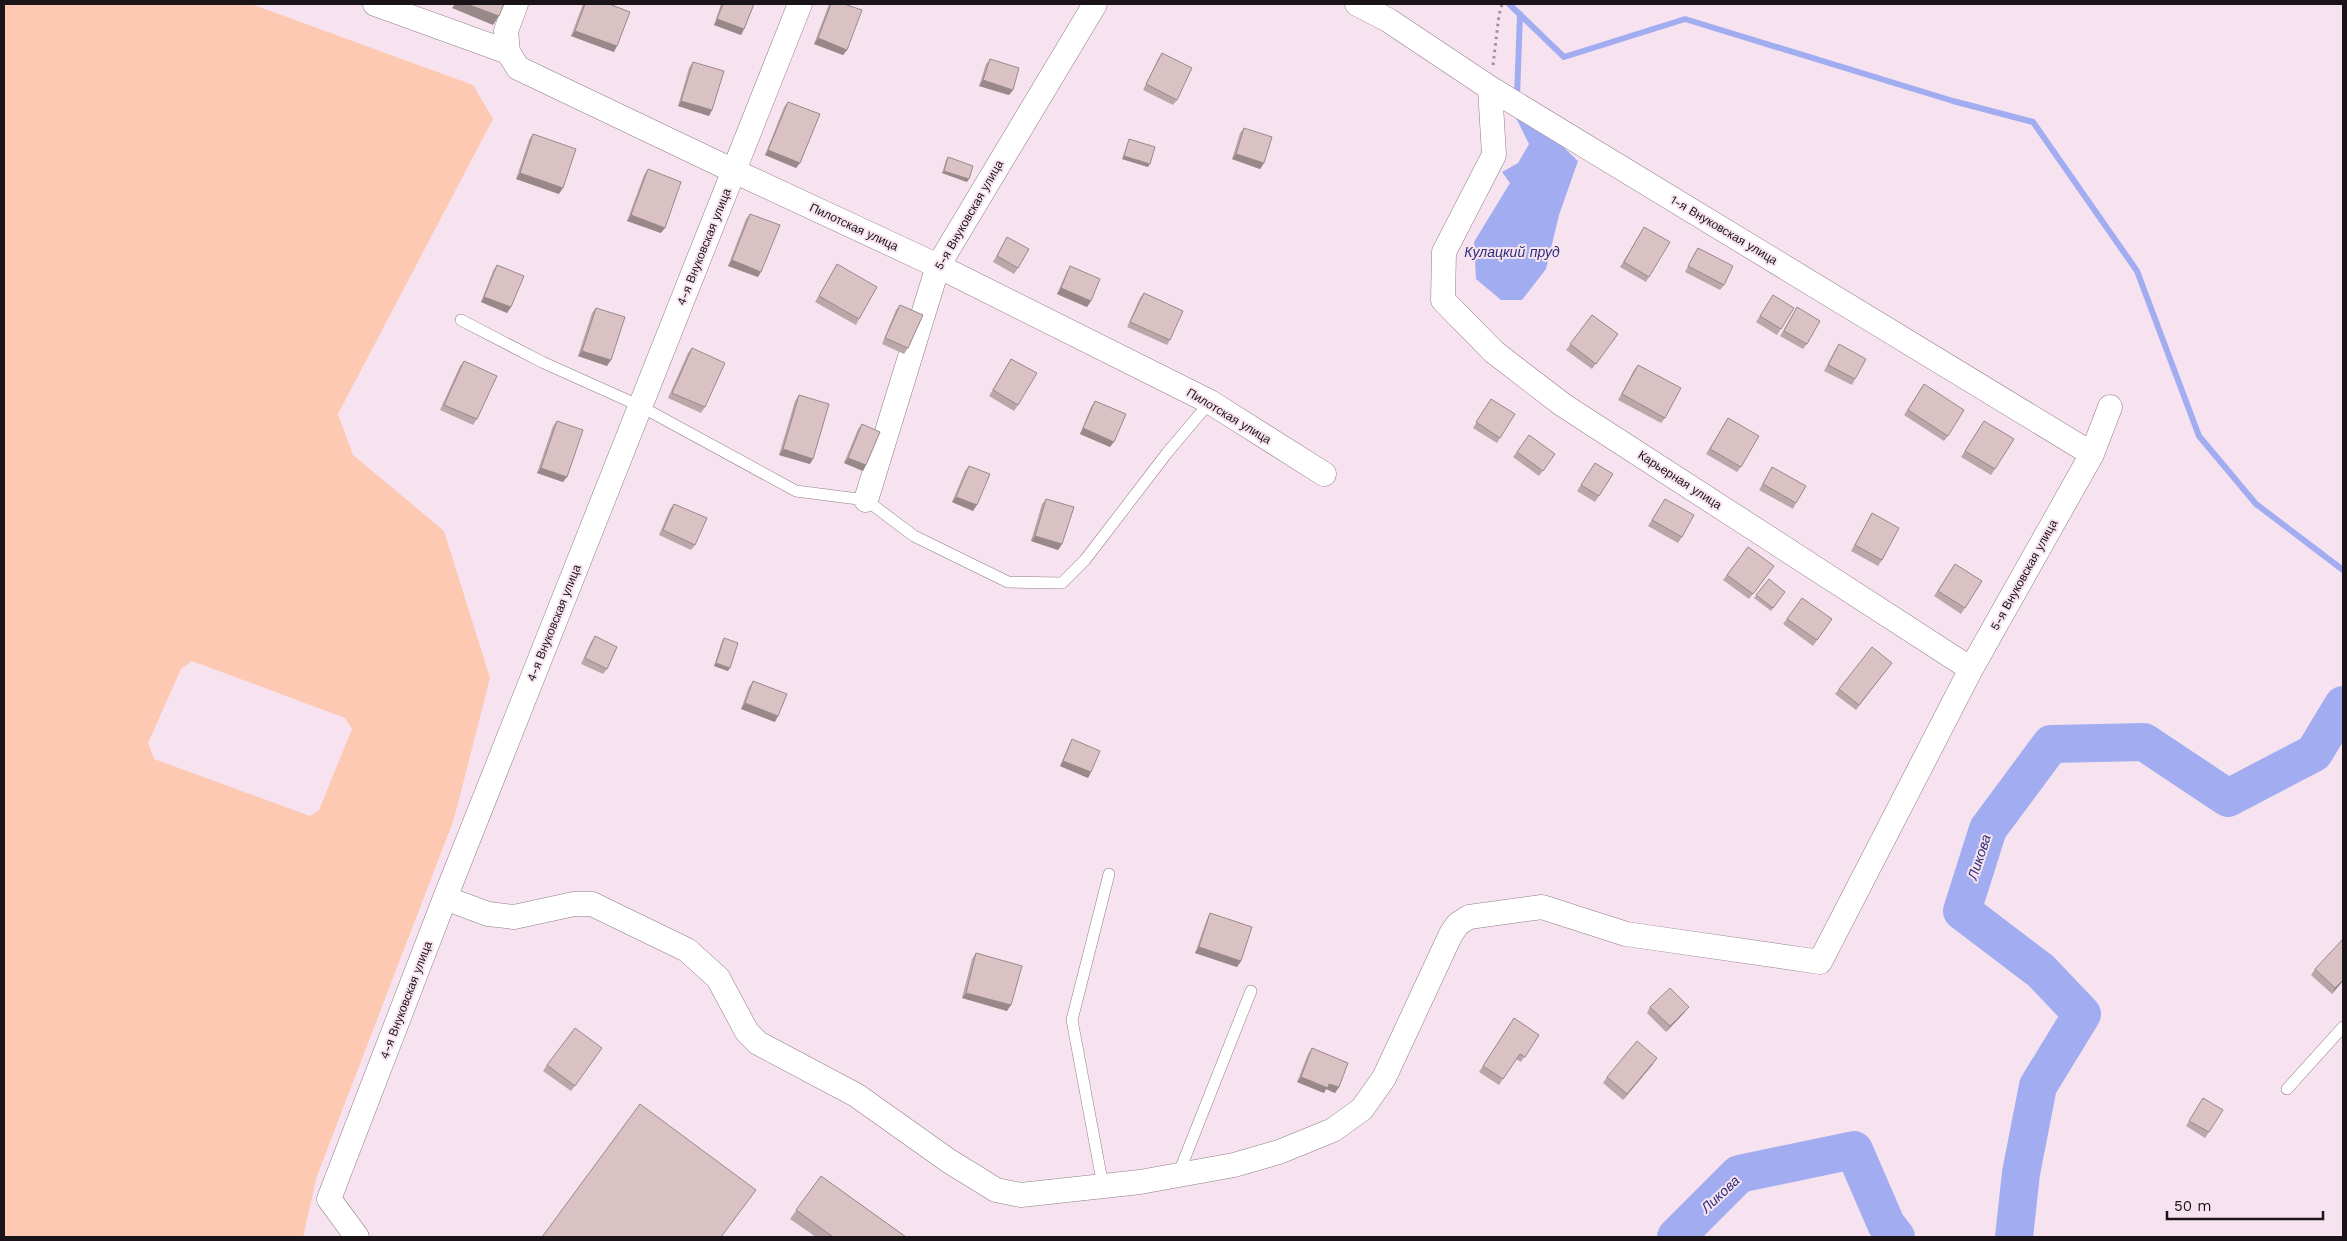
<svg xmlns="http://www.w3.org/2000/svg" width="2347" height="1241" font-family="'Work Sans',sans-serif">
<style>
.green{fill:#fdc9b2;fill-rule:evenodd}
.water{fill:#a2adf1}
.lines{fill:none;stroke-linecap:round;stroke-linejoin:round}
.stream{stroke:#a2adf1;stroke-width:6}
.river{stroke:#a2adf1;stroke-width:38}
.service-casing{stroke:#8f7d88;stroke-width:12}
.minor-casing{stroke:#8f7d88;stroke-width:25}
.path{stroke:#9e8f99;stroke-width:3;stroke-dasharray:2.5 4;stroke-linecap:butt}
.service{stroke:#fff;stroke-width:11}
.minor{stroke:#fff;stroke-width:24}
.wall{fill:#bba7a9}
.shaded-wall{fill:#998889}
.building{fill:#dac2c4;stroke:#998889}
.labels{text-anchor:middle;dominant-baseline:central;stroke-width:4;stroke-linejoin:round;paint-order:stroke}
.street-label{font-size:12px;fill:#1a1318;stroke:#f7e3ef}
.water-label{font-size:14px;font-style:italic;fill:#2c2f7c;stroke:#f7e3ef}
</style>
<rect width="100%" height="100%" fill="#f7e3ef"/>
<!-- green -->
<path class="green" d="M4,4H251L473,85L493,119L338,414L353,455L444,531L490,678L454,819L317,1176L303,1237H4ZM192,661L345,718L352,729L319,810L310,816L154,759L148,743L181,669Z"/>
<!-- water -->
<path class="water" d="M1516,118L1540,125L1578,161L1559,215L1546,269L1522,300H1501L1476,279L1474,242L1510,183L1502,172L1518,163L1529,144Z"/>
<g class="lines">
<!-- stream -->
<path class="stream" d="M1509,4L1564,57L1685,19L1953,101L2033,122L2137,271L2199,436L2256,504L2343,570
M1517,97L1520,14"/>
<!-- river -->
<path class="river" d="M1676,1237L1739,1174L1854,1150L1886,1224L1896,1237
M2014,1237L2021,1173L2038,1086L2082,1014L2041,971L1962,911L1988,829L2051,744L2144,742L2228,798L2314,753L2343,705"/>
<defs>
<path id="service" d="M461,320L542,362L640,406L796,491L866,500L914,536L1008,582L1062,583L1085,560L1167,453L1210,402
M2287,1089L2343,1027
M1178,1175L1251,991
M1103,1186L1072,1020L1109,874"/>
<path id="minor" d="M375,4L508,52L518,68L734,171L938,266L1210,402L1324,474
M1357,4L1388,20L1490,88L2092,454
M508,52L506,31L516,4
M1490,88L1494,155L1444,252L1443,300L1494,352L1563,405L1971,669
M866,500L938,266L1095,4
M445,898L488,914L514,917L574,904H592L687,950L718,978L747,1032L758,1043L856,1095L949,1161L996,1190L1021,1195L1140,1182L1234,1165L1279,1152L1333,1130L1362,1109L1384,1078L1451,934L1458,924L1469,917L1542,907L1626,934L1820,962L1971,669L2092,454L2110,407
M357,1237L329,1199L445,898L800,4"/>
</defs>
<!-- service casing -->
<use href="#service" class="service-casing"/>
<!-- minor casing -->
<use href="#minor" class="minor-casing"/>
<!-- path -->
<path class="path" d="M1493,65L1499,15L1502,4"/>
<!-- service -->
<use href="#service" class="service"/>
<!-- minor -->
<use href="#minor" class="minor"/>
</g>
<!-- wall -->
<path class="wall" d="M583,4H609L614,52L571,36Z
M721,4H754L744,29L741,35L714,25Z
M829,4H844L847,50L843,55L814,44Z
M1162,53L1177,100L1173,105L1143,90L1158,59Z
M990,59L1013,90L1009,95L979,86L986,64Z
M693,62L712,110L709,116L678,106L689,68Z
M788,102L800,163L796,168L765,155L784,107Z
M1244,128L1264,163L1260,169L1232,159L1240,133Z
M533,134L559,194L516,179L529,140Z
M1129,139L1148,167L1122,159L1128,142Z
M948,157L967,182L942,173L946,160Z
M648,169L661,233L627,221L644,175Z
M750,214L758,277L728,266L746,219Z
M1644,227L1649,277L1646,282L1620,267Z
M1007,237L1018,268L1014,274L993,262Z
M1698,248L1724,285L1720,290L1685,272L1694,254Z
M837,264L859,319L856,325L815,302Z
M497,265L511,307L507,313L481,302L493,271Z
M1070,266L1091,301L1087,307L1057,294L1067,271Z
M1144,293L1170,340L1167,345L1127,327L1140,298Z
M1773,295L1781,329L1777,335L1756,322Z
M900,305L908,348L904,354L882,344L896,310Z
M1797,307L1807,344L1803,349L1780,336Z
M596,308L607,366L578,356L592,313Z
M1592,315L1618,334L1592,369L1566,350Z
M1839,344L1855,379L1852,385L1824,371L1835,350Z
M692,348L705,407L701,413L668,398L688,353Z
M1011,359L1018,405L1014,411L989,396Z
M464,361L477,419L473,425L440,410L460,366Z
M1638,365L1665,418L1661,423L1618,400L1634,370Z
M1924,384L1948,436L1944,441L1904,415Z
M799,395L810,464L779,455L795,401Z
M1491,399L1500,438L1497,443L1473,428Z
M1095,401L1110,447L1080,434L1091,407Z
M1728,418L1741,467L1737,472L1706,454Z
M557,421L563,482L537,473L553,426Z
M1984,421L1995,469L1991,475L1961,457Z
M862,424L866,465L863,471L844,463L858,429Z
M1529,435L1555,454L1539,476L1513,457Z
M1595,463L1599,496L1595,502L1577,491Z
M969,466L973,511L952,502L965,471Z
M1772,467L1796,503L1793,509L1759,490Z
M1046,499L1062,544L1058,550L1031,541L1042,504Z
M1665,499L1682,537L1678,543L1648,526Z
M674,504L695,545L691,550L659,535L670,509Z
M1872,513L1882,560L1878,566L1851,551Z
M1748,547L1774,566L1749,599L1723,580Z
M1955,564L1982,581L1961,614L1934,596Z
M1769,579L1785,592L1771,611L1754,598Z
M1802,598L1832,619L1813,646L1783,624Z
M595,636L607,669L603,674L581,664L591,642Z
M724,638L728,671L714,666L722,641Z
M1892,663L1856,710L1835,694L1839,689Z
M753,681L775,722L741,709L749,687Z
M1072,739L1091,772L1088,778L1060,766L1069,745Z
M1210,913L1241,961L1237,967L1195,953L1207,919Z
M976,953L1007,1011L962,998L972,959Z
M2315,969L2343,981L2332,994L2311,975Z
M1650,1007L1685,1012L1666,1032L1647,1013Z
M1514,1018L1539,1035L1521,1062L1516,1059L1499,1085L1479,1072Z
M602,1048L571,1091L543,1071L547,1065Z
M1312,1048L1339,1087L1335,1093L1326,1089L1324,1093L1297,1082L1308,1054Z
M1653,1064L1623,1100L1603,1083L1607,1077Z
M2203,1098L2209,1132L2205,1138L2186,1126Z
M821,1176L906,1237H816L790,1219Z"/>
<!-- shaded-wall -->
<path class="shaded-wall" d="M455,4H467L499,16L493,25L452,8Z
M717,19L744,29L741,35L714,25Z
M575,31L617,46L614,52L571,36Z
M818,38L847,50L843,55L814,44Z
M983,80L1013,90L1009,95L979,86Z
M681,101L712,110L709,116L678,106Z
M768,150L800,163L796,168L765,155Z
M1236,154L1264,163L1260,169L1232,159Z
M1124,156L1150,164L1148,167L1122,159Z
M944,171L969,179L967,182L942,173Z
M520,173L563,188L559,194L516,179Z
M631,215L665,228L661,233L627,221Z
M732,260L761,272L758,277L728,266Z
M1061,288L1091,301L1087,307L1057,294Z
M484,297L511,307L507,313L481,302Z
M582,351L611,360L607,366L578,356Z
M1083,428L1114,442L1110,447L1080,434Z
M783,449L813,459L810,464L779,455Z
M848,458L866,465L863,471L844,463Z
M541,468L567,477L563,482L537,473Z
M956,497L977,505L973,511L952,502Z
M1035,536L1062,544L1058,550L1031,541Z
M716,663L730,668L728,671L714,666Z
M745,703L778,716L775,722L741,709Z
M1063,761L1091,772L1088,778L1060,766Z
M1199,947L1241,961L1237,967L1195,953Z
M2343,980V981L2332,994L2335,988Z
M966,993L1011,1005L1007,1011L962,998Z
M1689,1007L1685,1012L1666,1032L1670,1026Z
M1657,1058L1653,1064L1623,1100L1627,1094Z
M1301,1077L1329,1084L1339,1087L1335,1093L1326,1089L1324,1093L1297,1082Z"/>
<!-- building -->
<path class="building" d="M467,4H504L499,16Z
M585,4H609L630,12L617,46L575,31Z
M723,4H754L744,29L717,19Z
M831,4H844L862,10L847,50L818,38Z
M1162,53L1192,68L1177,100L1146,84Z
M990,59L1019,68L1013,90L983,80Z
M693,62L724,71L712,110L681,101Z
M788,102L820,114L800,163L768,150Z
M1244,128L1272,137L1264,163L1236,154Z
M533,134L576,149L563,188L520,173Z
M1129,139L1155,147L1150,164L1124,156Z
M948,157L973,166L969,179L944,171Z
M648,169L681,182L665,228L631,215Z
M750,214L780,225L761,272L732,260Z
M1644,227L1670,242L1649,277L1624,262Z
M1007,237L1029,249L1018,268L997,256Z
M1698,248L1733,266L1724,285L1688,266Z
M837,264L877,287L859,319L819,296Z
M497,265L524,276L511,307L484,297Z
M1070,266L1100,279L1091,301L1061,288Z
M1144,293L1183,311L1170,340L1130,322Z
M1773,295L1794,308L1781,329L1760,316Z
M900,305L923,315L908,348L885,338Z
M1797,307L1820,321L1807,344L1784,331Z
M596,308L625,317L611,360L582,351Z
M1592,315L1618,334L1596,364L1570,344Z
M1839,344L1866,359L1855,379L1828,365Z
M692,348L725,363L705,407L672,393Z
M1011,359L1037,373L1018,405L993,390Z
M464,361L497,376L477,419L444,405Z
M1638,365L1681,388L1665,418L1622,394Z
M1924,384L1964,410L1948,436L1908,410Z
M799,395L829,404L813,459L783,449Z
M1491,399L1515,414L1500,438L1476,422Z
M1095,401L1126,414L1114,442L1083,428Z
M1728,418L1759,436L1741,467L1710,449Z
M557,421L583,430L567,477L541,468Z
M1984,421L2014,439L1995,469L1965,451Z
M862,424L880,432L866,465L848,458Z
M1529,435L1555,454L1543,471L1517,452Z
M1595,463L1613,474L1599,496L1581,485Z
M969,466L990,474L977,505L956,497Z
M1772,467L1806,486L1796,503L1763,484Z
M1046,499L1074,507L1062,544L1035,536Z
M1665,499L1694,515L1682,537L1652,520Z
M674,504L707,518L695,545L663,530Z
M1872,513L1899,528L1882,560L1855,545Z
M1748,547L1774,566L1753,594L1727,575Z
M1955,564L1982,581L1965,608L1938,591Z
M1769,579L1785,592L1773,608L1756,595Z
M1802,598L1832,619L1817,640L1787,619Z
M595,636L617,647L607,669L585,658Z
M724,638L738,643L730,668L716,663Z
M1872,647L1892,663L1859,705L1839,689Z
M753,681L787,694L778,716L745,703Z
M1072,739L1100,751L1091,772L1063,761Z
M1210,913L1252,927L1241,961L1199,947Z
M2343,939V980L2335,988L2315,969Z
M976,953L1022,966L1011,1005L966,993Z
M1670,988L1689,1007L1670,1026L1650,1007Z
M1514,1018L1539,1035L1525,1057L1520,1054L1503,1079L1483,1066Z
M575,1028L602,1048L575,1086L547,1065Z
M1637,1041L1657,1058L1627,1094L1607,1077Z
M1312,1048L1348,1063L1339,1087L1329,1084L1328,1088L1301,1077Z
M2203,1098L2223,1110L2209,1132L2189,1121Z
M640,1104L756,1190L721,1237H542Z
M821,1176L906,1237H833L796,1210Z"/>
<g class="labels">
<!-- street labels -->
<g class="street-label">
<text transform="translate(969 215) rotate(-60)">5-я Внуковская улица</text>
<text transform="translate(854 227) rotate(25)">Пилотская улица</text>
<text transform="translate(1724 230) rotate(31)">1-я Внуковская улица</text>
<text transform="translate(704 247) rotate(-68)">4-я Внуковская улица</text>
<text transform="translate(1229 416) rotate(31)">Пилотская улица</text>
<text transform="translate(1680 480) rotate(33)">Карьерная улица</text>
<text transform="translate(2024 575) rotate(-61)">5-я Внуковская улица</text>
<text transform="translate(554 623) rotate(-68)">4-я Внуковская улица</text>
<text transform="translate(406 1000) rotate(-69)">4-я Внуковская улица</text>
</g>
<!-- water labels -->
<g class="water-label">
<text x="1512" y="252">Кулацкий пруд</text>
<text transform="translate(1979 857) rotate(-72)">Ликова</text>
<text transform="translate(1720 1194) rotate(-43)">Ликова</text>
</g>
</g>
<!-- border -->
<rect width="2347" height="1241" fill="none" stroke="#1a1318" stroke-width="10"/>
<!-- scale -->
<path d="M2167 1211v8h156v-8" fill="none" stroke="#1a1318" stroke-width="2.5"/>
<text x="2174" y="1211" font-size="15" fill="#1a1318" stroke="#f7e3ef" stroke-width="4" paint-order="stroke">50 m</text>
</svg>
